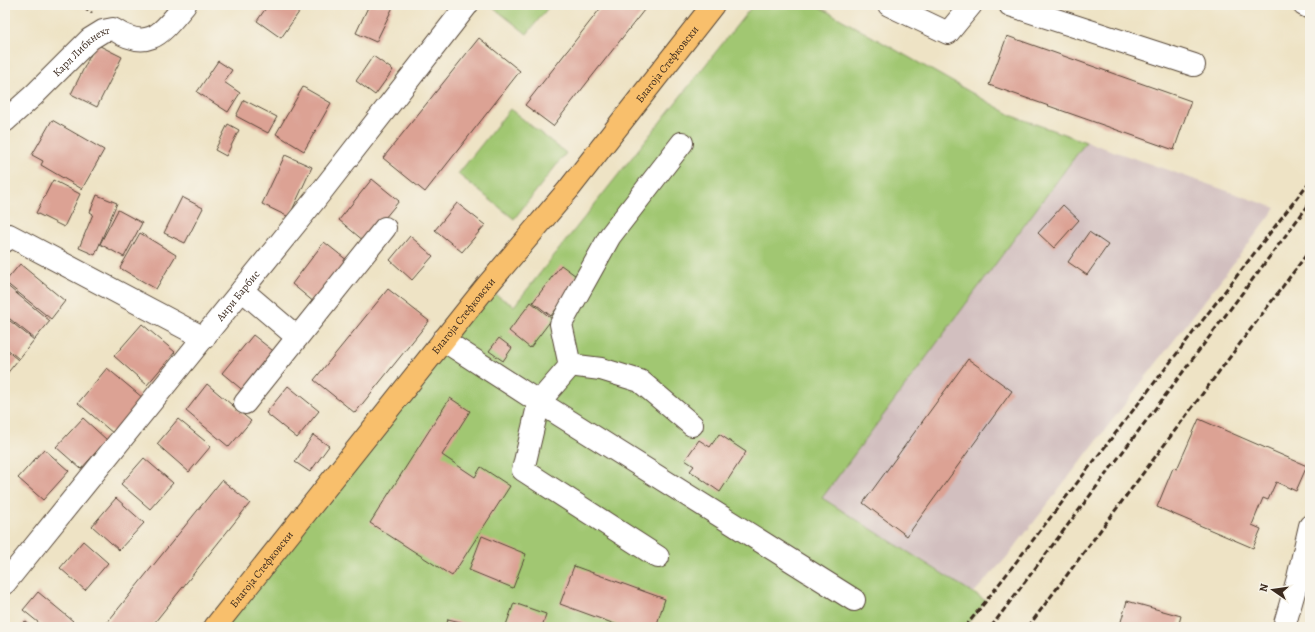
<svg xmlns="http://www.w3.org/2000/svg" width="1315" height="632" font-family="Alegreya,serif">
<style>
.industrial{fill:#d2bfbf}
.green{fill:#a1c772;stroke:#6e7848}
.building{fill:#dca294}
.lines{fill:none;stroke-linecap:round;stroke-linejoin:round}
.minor-casing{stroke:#564637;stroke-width:24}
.major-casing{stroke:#564637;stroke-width:24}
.path{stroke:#564637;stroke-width:2.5;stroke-dasharray:3 3;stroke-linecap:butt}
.minor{stroke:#fff;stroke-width:22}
.major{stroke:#f8bf6c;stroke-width:22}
.rail{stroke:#3b2a1e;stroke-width:3;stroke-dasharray:6 3;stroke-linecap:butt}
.labels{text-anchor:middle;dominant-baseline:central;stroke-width:4;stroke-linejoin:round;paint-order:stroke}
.street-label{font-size:11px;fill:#3b2a1e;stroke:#f7f3e8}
</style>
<rect width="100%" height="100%" fill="#f7f3e8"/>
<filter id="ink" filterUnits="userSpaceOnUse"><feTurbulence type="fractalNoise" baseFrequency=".025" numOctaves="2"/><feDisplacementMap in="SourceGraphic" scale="8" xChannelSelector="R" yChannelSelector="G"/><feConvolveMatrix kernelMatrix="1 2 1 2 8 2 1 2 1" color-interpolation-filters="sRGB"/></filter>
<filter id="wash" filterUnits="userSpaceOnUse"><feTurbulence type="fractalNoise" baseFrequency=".012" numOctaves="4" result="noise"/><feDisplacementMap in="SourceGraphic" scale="16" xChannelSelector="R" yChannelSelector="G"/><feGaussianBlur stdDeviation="0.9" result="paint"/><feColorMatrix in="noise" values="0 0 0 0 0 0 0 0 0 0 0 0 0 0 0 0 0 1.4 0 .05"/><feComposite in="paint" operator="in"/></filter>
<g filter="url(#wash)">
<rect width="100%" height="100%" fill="#eee3c5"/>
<!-- industrial -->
<path class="industrial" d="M753,5H816L1013,116L1276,208L1007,557L942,627H275Z"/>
<!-- green -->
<path class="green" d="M490,5H550L527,34Z
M753,5H816L1013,116L1086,142L822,498L986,601L965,627H216L485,288L514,306Z
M510,109L566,153L514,219L458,174Z"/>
<g id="blocks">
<!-- building -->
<path class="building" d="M268,5H304L281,38L257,21Z
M369,5H389L393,7L376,42L356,33Z
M603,5H648L553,126L525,105Z
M1007,36L1191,101L1174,150L989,85Z
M479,38L520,71L425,192L383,158Z
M96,44L122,57L97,107L71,94Z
M373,56L393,70L375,95L356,81Z
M218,61L232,70L224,82L240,93L228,112L197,92Z
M303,87L331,103L304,151L276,134Z
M244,100L277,117L268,133L236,116Z
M52,120L104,150L82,189L41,165L43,161L32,155Z
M228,124L239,130L226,156L215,150Z
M285,155L312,167L289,217L262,204Z
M372,179L399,201L365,242L339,220Z
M53,180L80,194L64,227L36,213Z
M97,195L117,203L95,255L79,248L93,214L90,212Z
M182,197L203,208L185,243L164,233Z
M457,203L485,225L462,252L435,230Z
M1063,205L1079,220L1054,248L1038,233Z
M118,210L142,223L124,257L100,244Z
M1089,232L1108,245L1087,275L1068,262Z
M140,233L176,255L156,289L120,268Z
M410,236L433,256L412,280L390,260Z
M324,242L348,261L315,303L292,284Z
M20,264L65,301L51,319L5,282Z
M561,265L579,278L551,316L533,302Z
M5,284L50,321L35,339L5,315Z
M388,289L429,321L355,413L314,380Z
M531,302L552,319L530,348L509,331Z
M5,317L34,340L19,359L5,347Z
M142,324L175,352L147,385L114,356Z
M253,335L277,354L246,393L222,373Z
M499,338L512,348L503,361L489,351Z
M5,349L18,360L5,376Z
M968,359L1012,391L907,536L863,503Z
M107,368L143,398L114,434L78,403Z
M207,384L251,421L229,447L186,411Z
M288,386L319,411L297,438L266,413Z
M450,398L470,411L442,455L475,477L481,467L510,486L452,576L370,523Z
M83,418L107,440L81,469L56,447Z
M178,419L211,446L189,472L157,444Z
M1199,419L1307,466L1296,491L1276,482L1268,500L1263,498L1252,525L1261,529L1253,548L1157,507L1173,468L1177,469Z
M719,434L746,452L720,492L690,471L694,466L685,460L699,440L710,447Z
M313,435L329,446L310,472L295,462Z
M44,449L69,471L43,500L18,478Z
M144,458L173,483L150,509L121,484Z
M222,480L250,503L151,627H109L106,624Z
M116,498L144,523L119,550L92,526Z
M482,536L526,554L513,588L469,570Z
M83,541L108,563L85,590L60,568Z
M574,566L665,599L656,627H623L560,604Z
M38,592L73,621L67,627H44L23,610Z
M1127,601L1181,616L1178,627H1126L1120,625Z
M514,603L546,614L542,627H511L506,625Z
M448,619L473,625V627H446Z
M25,621L32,627H20Z"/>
</g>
</g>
<g filter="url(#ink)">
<use href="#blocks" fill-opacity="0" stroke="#564637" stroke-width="1"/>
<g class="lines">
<defs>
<g id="minor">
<path d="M889,5L948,33L971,5"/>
<path d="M1010,5L1194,65"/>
<path d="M1304,5L1310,8"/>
<path id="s1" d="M5,121L34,95L90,39L103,31L113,29C150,53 162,32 185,5"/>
<path d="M5,241L9,235L204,338"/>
<path d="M242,290L297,337"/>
<path d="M443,340L539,402L854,600"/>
<path d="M569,365L601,369L640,381L692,425"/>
<path d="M245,403L385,228"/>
<path d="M658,557L523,470L539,402L570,366L561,324L610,236L682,143"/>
<path id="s2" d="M5,583L314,201L467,5"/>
<path d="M1284,627L1298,578L1310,526"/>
</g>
<g id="major">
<path id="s3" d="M215,627L485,288L568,190L713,5"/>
</g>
</defs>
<!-- minor casing -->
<use href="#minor" class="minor-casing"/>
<!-- major casing -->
<use href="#major" class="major-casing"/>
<!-- path -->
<path class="path" d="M81,5L92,13"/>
<!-- minor -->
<use href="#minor" class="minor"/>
<!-- major -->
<use href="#major" class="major"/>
<!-- rail -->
<path class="rail" d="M965,627L986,601L1310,181
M991,627L1310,203
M1028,627L1310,250"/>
</g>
</g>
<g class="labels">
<!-- street labels -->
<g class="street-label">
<text stroke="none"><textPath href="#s1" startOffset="104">Карл Либкнехт</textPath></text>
<text stroke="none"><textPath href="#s3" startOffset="722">Благоја Стефковски</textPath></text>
<text stroke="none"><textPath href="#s2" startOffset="370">Анри Барбис</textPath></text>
<text stroke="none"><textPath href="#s3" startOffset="398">Благоја Стефковски</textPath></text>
<text stroke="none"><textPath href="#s3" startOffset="74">Благоја Стефковски</textPath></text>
</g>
</g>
<!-- margin -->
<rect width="1315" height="632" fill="none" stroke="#f7f3e8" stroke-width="20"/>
<!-- north arrow -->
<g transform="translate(1273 590) rotate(283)" stroke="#f7f3e8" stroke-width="3" paint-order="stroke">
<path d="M0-3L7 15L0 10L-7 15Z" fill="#3b2a1e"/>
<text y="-6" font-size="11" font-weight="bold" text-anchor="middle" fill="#3b2a1e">N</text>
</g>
</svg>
